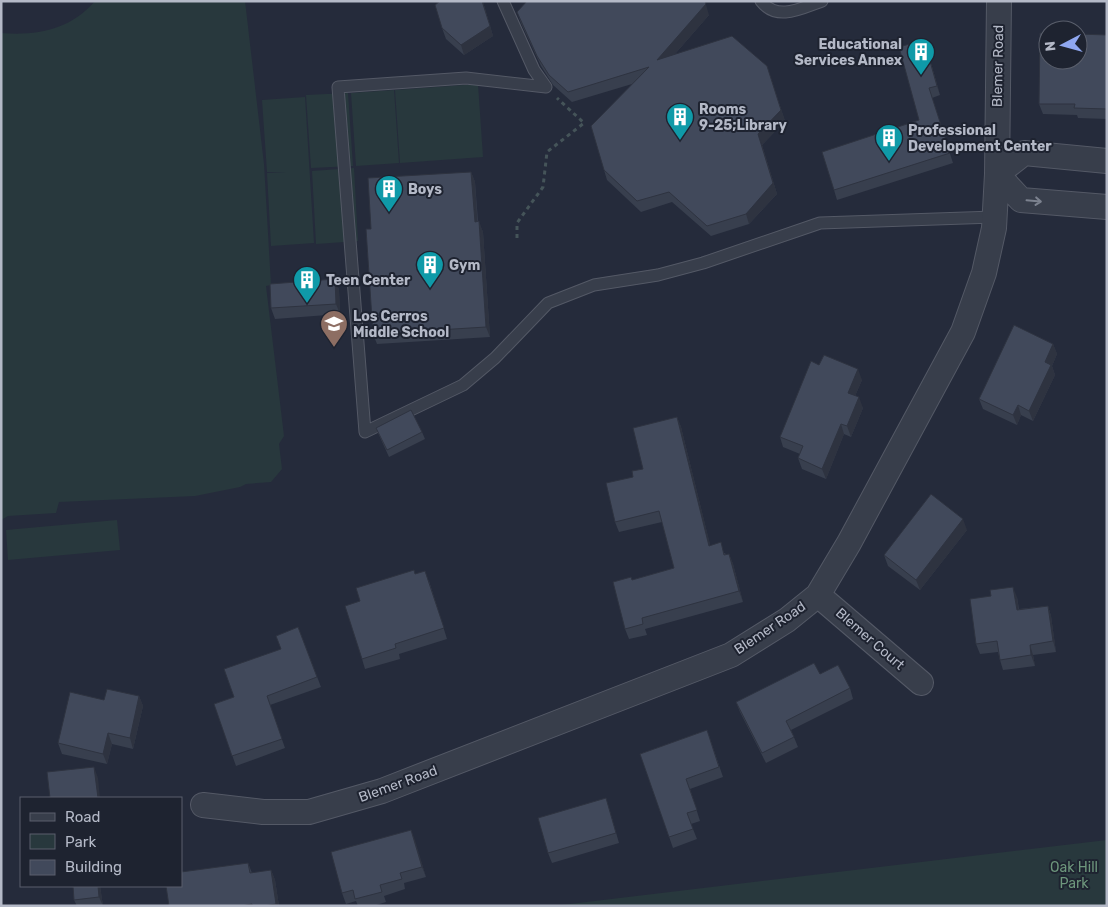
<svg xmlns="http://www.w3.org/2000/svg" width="1108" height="907" font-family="Rubik,sans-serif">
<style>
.green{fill:#28383d}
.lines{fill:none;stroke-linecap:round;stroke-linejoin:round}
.lane-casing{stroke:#545966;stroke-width:13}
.street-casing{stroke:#545966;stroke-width:26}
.path{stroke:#455459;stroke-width:3;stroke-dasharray:4 4;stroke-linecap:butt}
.lane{stroke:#383e4b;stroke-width:11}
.street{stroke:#383e4b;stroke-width:24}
.wall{fill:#383f4e}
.shaded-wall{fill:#2e3340}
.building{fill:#41495b;stroke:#2e3340}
.oneway{stroke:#7c828f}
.labels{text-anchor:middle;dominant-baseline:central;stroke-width:4;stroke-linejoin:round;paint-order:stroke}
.poi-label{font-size:14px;font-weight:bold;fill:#b4b9c7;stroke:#1e2330;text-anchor:start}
.street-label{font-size:14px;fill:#b4b9c7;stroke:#1e2330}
.park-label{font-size:14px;fill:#6d967c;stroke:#1e2330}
</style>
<rect width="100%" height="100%" fill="#252b3b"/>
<!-- green -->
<path class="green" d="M95,1H245L264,164L271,285L266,286L284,436L279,444L282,469L271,482L246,484L240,487L195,496L59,502L56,513L8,516L1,520V33C37,36 70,30 95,1Z
M478,84L483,157L400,163L395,90Z
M394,90L399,163L356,166L351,93Z
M348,93L353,166L311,168L306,95Z
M305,97L314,243L271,246L267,173L286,172H267L262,100Z
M354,168L358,241L316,244L312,171Z
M117,520L120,550L8,560L6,530Z
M1107,840V906H553Z"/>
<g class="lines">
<defs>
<path id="lane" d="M503,1L534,70L546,87
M761,1C777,22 802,8 822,1
M546,87L466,78L338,87L365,432L463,385L495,358L548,303L594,285L658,275L703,263L820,223L994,217"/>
<path id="street" d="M1107,161L1024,153L997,174L1021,200L1107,207
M818,595L921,683
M203,805L263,812H309L382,791L731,655L787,620L818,595L849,543L963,332L984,273L994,228L997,174L999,1"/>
</defs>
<!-- lane casing -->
<use href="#lane" class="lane-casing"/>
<!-- street casing -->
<use href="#street" class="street-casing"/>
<!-- path -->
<path class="path" d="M517,238V223L543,187L547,152L584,123L557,98"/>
<!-- lane -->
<use href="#lane" class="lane"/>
<!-- street -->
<use href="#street" class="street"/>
</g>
<!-- wall -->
<path class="wall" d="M483,2L493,36L464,55L446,39L442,28Z
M517,12L709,15L675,54L770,77L785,121L762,145L777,194L749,224L711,236L672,202L641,212L607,180L604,170L632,84L572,102L553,85L541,66L521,23Z
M1107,35V119L1078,118L1077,115L1043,114L1039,104Z
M927,49L940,95L932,98L953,163L837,200L834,190L919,120Z
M471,172L475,182L478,221L483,232L490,337L377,344L373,334L371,229Z
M335,279L339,290L340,314L275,319L271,308Z
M1053,344L1057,354L1052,366L1055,375L1033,421L1021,415L1017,425L983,409L979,399Z
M819,365L862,380L855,396L863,408L851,437L844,434L826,479L802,469L798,458L800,454L783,447L780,437Z
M677,417L681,427L710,545L726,554H729L733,564L743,602L645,629L647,635L629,639L625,629L632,580L674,568L662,522L619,532L615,522L633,477L643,469Z
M376,428L422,432L425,439L389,457L379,435Z
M967,530L920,590L888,566L884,555Z
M416,574L429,581L447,639L399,654L400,659L365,669L362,659L360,601Z
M1017,597L1019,609L1048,606L1051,616L1056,652L1033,655L1035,666L1003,670L1000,660L998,652L980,654L976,644Z
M298,627L321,687L270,705L285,748L236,766L214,704L234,697L281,649Z
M820,674L850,688L853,699L791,730L798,747L766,763L740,712L736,702Z
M139,696L143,706L133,749L112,744L107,764L62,754L58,743L104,700Z
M707,730L723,777L690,789L700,821L691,824L697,839L673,848L640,754Z
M609,808L619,843L552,863L548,853Z
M411,830L426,877L404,883L405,889L384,896L386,902L373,906H358L356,901L346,904L342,893Z
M248,863L252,873L271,870L275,880L279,906H169Z
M100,886L103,906H77L74,900Z"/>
<!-- shaded-wall -->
<path class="shaded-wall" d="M705,1L709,15L661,70L657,60Z
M483,2L493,36L464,55L461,45Z
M924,40L927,49L940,95L937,86Z
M767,66L785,121L762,145L777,194L749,224L746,214L758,134Z
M471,172L475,182L478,232L475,222Z
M479,221L483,232L490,337L486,327Z
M335,279L339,290L340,314L336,304Z
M1053,344L1057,354L1052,366L1055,375L1033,421L1029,411L1045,362Z
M858,369L862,380L852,403L848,393Z
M859,397L863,408L851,437L847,426Z
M1018,405L1021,415L1017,425L1013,415Z
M677,417L681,427L713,556L709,546Z
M841,424L844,434L826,479L822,469Z
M963,519L967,530L920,590L916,580Z
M729,554L733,564L743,602L739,591Z
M1013,587L1017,597L1020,620L1017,610Z
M1048,606L1051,616L1056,652L1053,641Z
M1030,645L1033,655L1035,666L1031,655Z
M139,696L143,706L133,749L130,738Z
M108,733L112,744L107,764L103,754Z
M94,767L98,778L100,798H98Z
M411,830L415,840L426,877L422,867Z
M271,870L275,880L279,906H277L276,904Z
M98,886H100L103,906L99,897Z"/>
<!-- building -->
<path class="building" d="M440,1H482L490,26L461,45L442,28L435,5Z
M527,1H705L706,4L657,60L732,36L767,66L781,110L758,134L773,183L746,214L707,226L669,192L637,201L604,170L591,126L649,67L568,92L549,75L537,56L517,12Z
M1040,33L1048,34V60H1078V34L1107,35V109L1074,108L1075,104H1039Z
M924,40L937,86L929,88L950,153L834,190L822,152L919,120L899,47Z
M471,172L475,222L479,221L486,327L373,334L366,229H371L368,178Z
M335,279L336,304L271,308L270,284Z
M1014,325L1053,344L1045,362L1051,365L1029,411L1018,405L1013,415L979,399Z
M824,355L858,369L848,393L859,397L847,426L841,424L822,469L798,458L803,446L780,437L811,361L819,365Z
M411,410L422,432L387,450L376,428Z
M677,417L709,546L721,542L724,555L729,554L739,591L642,618L643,624L625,629L613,582L631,577L632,580L674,568L659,511L615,522L606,483L633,477L632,471L643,469L633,428Z
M931,494L963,519L916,580L884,555Z
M414,570L415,574L425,571L444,628L395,644L396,648L362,659L345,606L360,601L356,588Z
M1013,587L1017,610L1048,606L1053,641L1030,645L1031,655L1000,660L997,641L976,644L970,599L991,596L990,590Z
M298,627L317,677L267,696L282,739L232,756L214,704L234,697L224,669L281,649L276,636Z
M814,663L820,674L838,665L850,688L786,721L794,737L762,753L736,702Z
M107,689L139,696L130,738L108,733L103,754L58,743L70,692L104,700Z
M707,730L719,767L686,779L697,810L687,813L693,829L669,837L640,754Z
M94,767L98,798H50L47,772Z
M606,798L616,833L548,853L538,818Z
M411,830L422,867L400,873L402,879L380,885L382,892L355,899L353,890L342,893L331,852Z
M248,863L250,873L271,870L276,904L264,906H252V904L241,906H169L166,886H181V872Z
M73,886H98L99,897L74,900Z"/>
<!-- one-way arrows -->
<defs><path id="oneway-shaft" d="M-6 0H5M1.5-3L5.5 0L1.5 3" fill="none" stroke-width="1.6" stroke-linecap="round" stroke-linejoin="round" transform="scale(1.25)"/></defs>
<use class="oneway" href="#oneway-shaft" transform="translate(1034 201) rotate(5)"/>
<!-- icons -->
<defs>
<symbol id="building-pin" viewBox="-11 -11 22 30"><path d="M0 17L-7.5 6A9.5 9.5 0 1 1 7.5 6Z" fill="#0f9aa8" stroke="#1e2330"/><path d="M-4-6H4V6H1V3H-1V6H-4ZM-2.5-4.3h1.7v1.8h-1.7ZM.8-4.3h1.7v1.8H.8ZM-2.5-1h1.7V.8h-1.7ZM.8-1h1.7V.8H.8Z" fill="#fff"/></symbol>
<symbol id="school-pin" viewBox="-11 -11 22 30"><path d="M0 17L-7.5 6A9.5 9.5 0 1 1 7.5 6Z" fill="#8d6e63" stroke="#1e2330"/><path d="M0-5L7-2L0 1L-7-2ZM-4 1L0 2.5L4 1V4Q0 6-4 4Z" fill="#fff"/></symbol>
</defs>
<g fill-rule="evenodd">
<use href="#building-pin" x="905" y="36" width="32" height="43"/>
<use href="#building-pin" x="664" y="101" width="32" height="43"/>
<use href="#building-pin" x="873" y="122" width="32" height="43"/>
<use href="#building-pin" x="373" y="173" width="32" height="43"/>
<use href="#building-pin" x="414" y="249" width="32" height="43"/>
<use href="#building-pin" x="291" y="264" width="32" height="43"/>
<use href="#school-pin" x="318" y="308" width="32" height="43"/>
</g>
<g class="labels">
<!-- poi labels -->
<g class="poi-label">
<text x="902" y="44" text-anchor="end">Educational<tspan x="902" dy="16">Services Annex</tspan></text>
<text x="699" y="109">Rooms<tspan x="699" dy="16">9-25;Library</tspan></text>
<text x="908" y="130">Professional<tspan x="908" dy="16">Development Center</tspan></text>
<text x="408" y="189">Boys</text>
<text x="449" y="265">Gym</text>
<text x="326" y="280">Teen Center</text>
<text x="353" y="316">Los Cerros<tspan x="353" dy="16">Middle School</tspan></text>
</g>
<!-- street labels -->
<g class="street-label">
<text transform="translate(998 66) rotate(-89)">Blemer Road</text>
<text transform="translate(770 628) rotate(-34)">Blemer Road</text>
<text transform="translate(870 639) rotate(41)">Blemer Court</text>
<text transform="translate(398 784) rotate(-20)">Blemer Road</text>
</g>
<!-- park labels -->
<g class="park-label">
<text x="1074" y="867">Oak Hill<tspan x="1074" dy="16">Park</tspan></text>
</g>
</g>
<!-- border -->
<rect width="1108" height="907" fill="none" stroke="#b4b9c7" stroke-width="5"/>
<!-- legend -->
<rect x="20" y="797" width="162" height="90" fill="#1e2330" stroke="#5a5f6c"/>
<rect x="30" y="813" width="25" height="8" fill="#383e4b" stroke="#5a5f6c"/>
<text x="65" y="822" font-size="15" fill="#b4b9c7">Road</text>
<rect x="30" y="834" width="25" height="15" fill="#28383d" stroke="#5a5f6c"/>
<text x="65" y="847" font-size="15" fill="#b4b9c7">Park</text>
<rect x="30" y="860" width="25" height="15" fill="#41495b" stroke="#5a5f6c"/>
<text x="65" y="872" font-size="15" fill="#b4b9c7">Building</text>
<!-- north arrow -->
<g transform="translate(1063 45) rotate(264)"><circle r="24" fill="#1e2330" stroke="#5a5f6c"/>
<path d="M0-4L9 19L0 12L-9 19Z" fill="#8fa7f0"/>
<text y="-8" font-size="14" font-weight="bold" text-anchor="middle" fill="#b4b9c7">N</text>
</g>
</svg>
